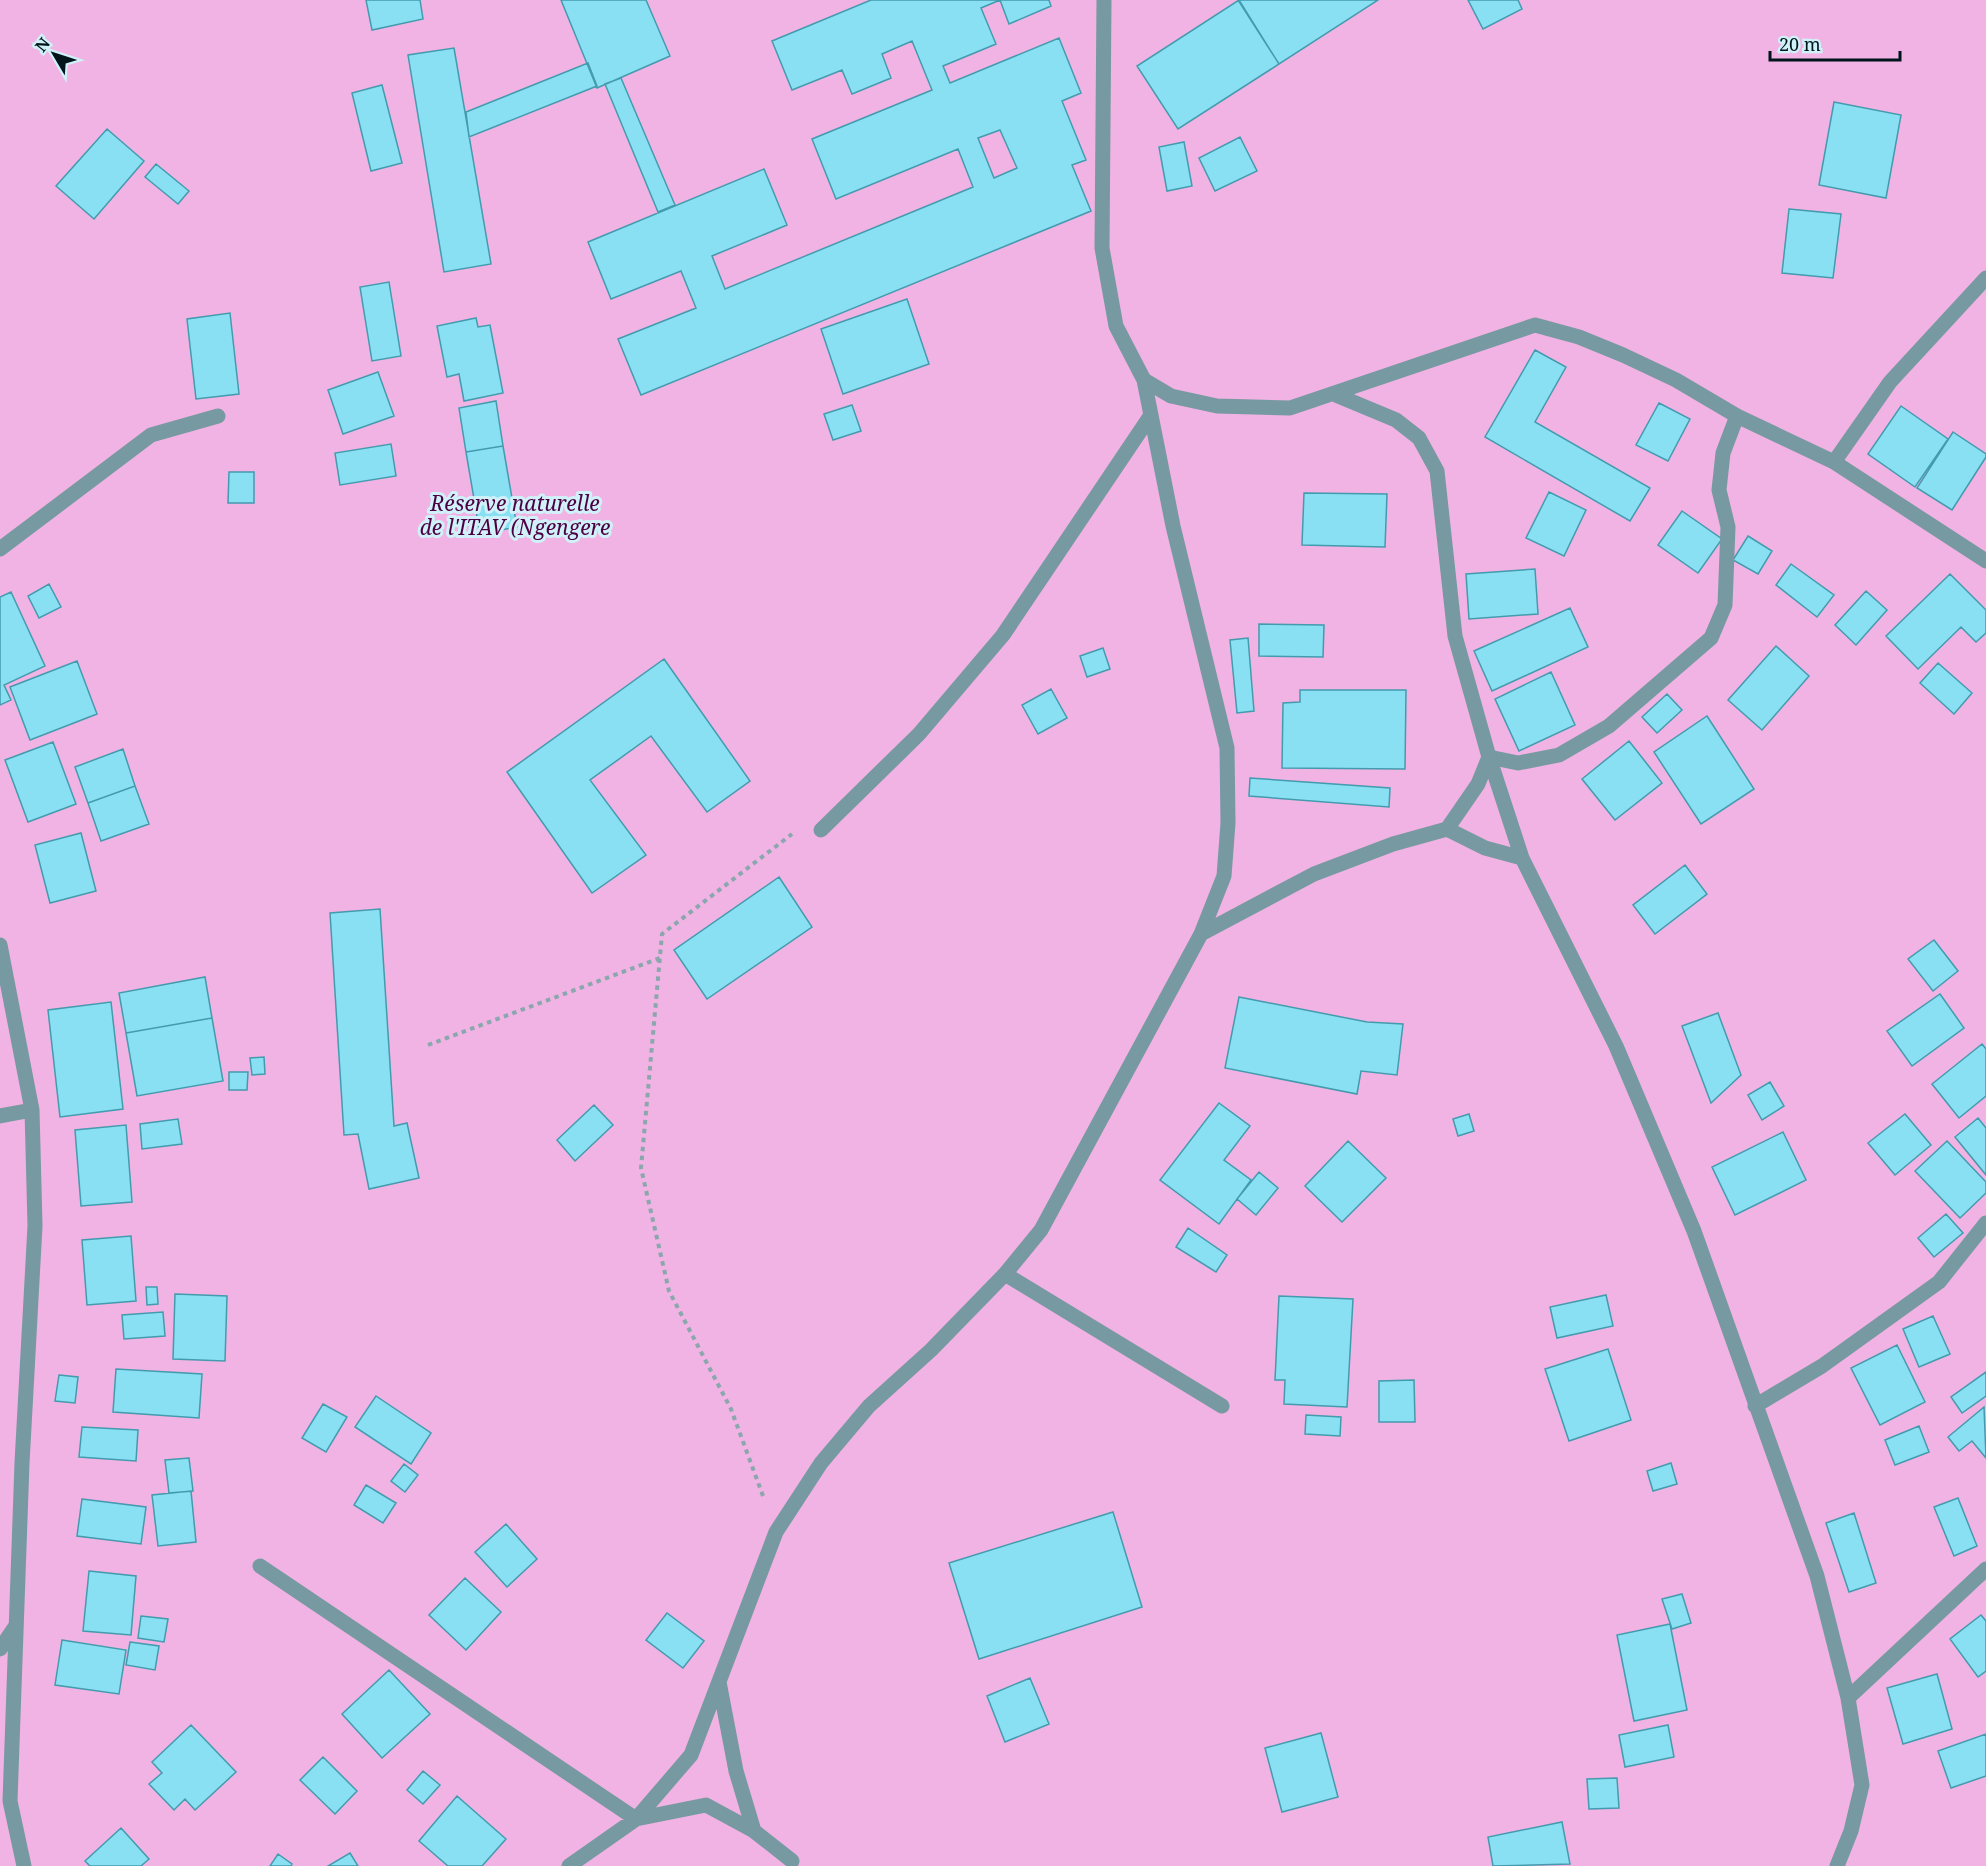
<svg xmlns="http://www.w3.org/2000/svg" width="1986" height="1866" font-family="'Noto Serif',serif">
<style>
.green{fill:#f0b3e3}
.building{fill:#8ae0f3;stroke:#439bae;stroke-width:1.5;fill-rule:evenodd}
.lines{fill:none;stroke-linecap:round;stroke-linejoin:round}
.path{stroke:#8aa7ae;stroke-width:4;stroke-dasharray:4.5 4.5;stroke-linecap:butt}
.service{stroke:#7799a1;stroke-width:15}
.minor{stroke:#7799a1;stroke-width:15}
.labels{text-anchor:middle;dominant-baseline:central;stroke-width:6;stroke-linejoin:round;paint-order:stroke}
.park-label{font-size:21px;font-style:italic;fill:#4c0043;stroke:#d1f1f9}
</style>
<rect width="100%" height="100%" fill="#d1f1f9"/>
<!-- green -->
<path class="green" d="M0,0H1986V1866H0Z"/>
<!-- building -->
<path class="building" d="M366,0H420L423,19L372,30Z
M561,0H646L670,56L597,88Z
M871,0H1049L1051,6L1009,24L1000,0L981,8L996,44L943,66L950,83L1059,38L1081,93L1062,101L1086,160L1072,165L1091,211L641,395L618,339L696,308L681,271L611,299L588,242L764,169L787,225L712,256L725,289L973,187L958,149L836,199L812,139L932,90L912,41L882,54L891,78L852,94L842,70L792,90L772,41ZM1000,130L1017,168L994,178L978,138Z
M1238,0H1378L1279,64Z
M1239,0L1279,64L1178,129L1137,66Z
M1468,0H1518L1522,9L1483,29Z
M454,48L491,264L444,272L408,55Z
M588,63L597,86L469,137L466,112Z
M621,78L675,205L658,212L605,84Z
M382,85L402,163L371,171L352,93Z
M1834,102L1901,115L1886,198L1819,185Z
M107,129L144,161L94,219L56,186Z
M1240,137L1257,171L1215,191L1199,158Z
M1184,142L1192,186L1167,191L1159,147Z
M156,164L189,191L178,204L145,177Z
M1789,209L1841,214L1833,278L1782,273Z
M389,282L401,356L372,361L360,287Z
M907,299L929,364L843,394L821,329Z
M230,313L239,394L196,399L187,319Z
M476,318L478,327L490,325L503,393L464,401L459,374L447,377L437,326Z
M1535,350L1566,367L1535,422L1650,488L1630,521L1485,437Z
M378,372L394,416L343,434L328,390Z
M496,401L503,446L466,452L459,408Z
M1659,403L1690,419L1668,461L1636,445Z
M852,405L861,431L833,440L824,414Z
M1901,406L1948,439L1915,487L1868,454Z
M1953,432L1986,454V457L1952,510L1917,488Z
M391,444L396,476L340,485L335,453Z
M503,446L517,527L480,534L466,452Z
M229,472H254V503H228Z
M1549,492L1586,510L1564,556L1526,538Z
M1304,493L1387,494L1385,547L1302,545Z
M1682,511L1722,539L1698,573L1658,545Z
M1748,536L1772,551L1758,574L1733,560Z
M1791,564L1834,595L1817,617L1776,585Z
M1535,569L1538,614L1469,619L1466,574Z
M1950,574L1986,610V633L1976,642L1961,627L1918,669L1886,636Z
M49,584L61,607L39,618L28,596Z
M1866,591L1887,610L1856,645L1835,625Z
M11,592L45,666L4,685L11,700L0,705V597Z
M1570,608L1588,647L1492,691L1474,651Z
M1259,624L1324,625L1323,657L1259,656Z
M1248,638L1254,711L1237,713L1230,640Z
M1776,646L1809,676L1762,730L1728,700Z
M1103,648L1110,669L1087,677L1080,656Z
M664,659L750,781L707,812L651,736L590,780L646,855L592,893L507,772Z
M77,661L97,714L30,740L10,687Z
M1938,663L1972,693L1954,714L1920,683Z
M1551,672L1575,725L1519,751L1495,699Z
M1051,689L1067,718L1038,734L1022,705Z
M1300,690H1406L1405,769L1282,768L1283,703L1300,702Z
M1667,694L1682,710L1657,733L1642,717Z
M1707,716L1754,789L1701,824L1654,752Z
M1629,741L1662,783L1615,820L1582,779Z
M53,742L76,804L28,822L5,760Z
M123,749L135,786L88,803L75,767Z
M1250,778L1390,788L1389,807L1249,796Z
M135,786L149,824L101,841L88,803Z
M81,833L96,891L50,903L35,845Z
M1685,865L1707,894L1655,934L1633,905Z
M779,877L812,927L707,999L674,950Z
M380,909L394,1126L407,1123L419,1178L369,1189L358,1134L344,1135L330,913Z
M1934,940L1958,971L1933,991L1908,959Z
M205,977L212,1018L126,1033L119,993Z
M1940,994L1964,1028L1912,1066L1887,1031Z
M1239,997L1367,1022L1403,1024L1397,1075L1361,1071L1357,1094L1225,1068Z
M111,1002L123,1109L60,1117L48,1010Z
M1718,1013L1741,1075L1711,1103L1682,1026Z
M212,1018L223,1081L137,1096L126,1033Z
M1982,1044L1986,1049V1096L1959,1118L1932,1084Z
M264,1057L265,1074L252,1075L250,1058Z
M229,1072H248L247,1090H229Z
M1770,1082L1784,1106L1762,1120L1748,1095Z
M1219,1103L1250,1126L1224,1160L1251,1180L1219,1224L1160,1180Z
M594,1105L613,1125L575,1161L557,1140Z
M1469,1114L1474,1131L1458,1136L1453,1119Z
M1905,1114L1931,1145L1895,1175L1868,1143Z
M1978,1118L1986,1128V1175L1955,1137Z
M178,1119L182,1144L142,1149L140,1124Z
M126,1125L132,1202L81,1206L75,1130Z
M1783,1132L1806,1180L1735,1215L1712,1167Z
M1348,1141L1386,1178L1342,1222L1305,1186Z
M1947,1141L1986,1182V1193L1960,1218L1915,1171Z
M1259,1172L1278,1188L1256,1215L1237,1199Z
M1946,1214L1963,1233L1934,1257L1918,1238Z
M1188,1228L1227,1255L1216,1272L1176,1247Z
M131,1236L136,1301L87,1305L82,1240Z
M146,1287H157L158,1304L147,1305Z
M175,1294L227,1296L225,1361L173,1359Z
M1606,1295L1613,1326L1557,1338L1550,1307Z
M1279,1296L1353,1299L1347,1407L1284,1404L1285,1380H1275Z
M163,1312L165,1336L124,1339L122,1315Z
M1933,1316L1950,1354L1919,1367L1903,1329Z
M1897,1345L1925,1402L1880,1425L1851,1368Z
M1608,1349L1631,1420L1569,1441L1545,1369Z
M116,1369L202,1374L199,1418L113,1412Z
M1986,1372V1396L1962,1413L1951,1397Z
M59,1375L78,1377L75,1403L55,1401Z
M1414,1380L1415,1422H1379V1381Z
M376,1396L431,1433L411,1464L355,1427Z
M323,1404L347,1417L326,1452L302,1438Z
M1984,1407L1986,1458L1972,1441L1959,1451L1948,1437Z
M1306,1415L1341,1417L1340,1436L1305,1434Z
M1919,1426L1929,1452L1895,1465L1885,1440Z
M82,1427L138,1430L136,1461L79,1457Z
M189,1458L193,1491L169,1493L165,1460Z
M1671,1463L1677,1484L1653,1491L1647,1471Z
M404,1464L418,1475L405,1492L391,1481Z
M366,1485L396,1503L383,1523L354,1505Z
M191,1491L196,1542L158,1546L152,1495Z
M1958,1498L1977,1546L1954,1556L1934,1507Z
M82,1499L146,1507L141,1544L77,1536Z
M1113,1512L1142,1607L979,1659L949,1563Z
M1854,1513L1876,1583L1849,1592L1826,1523Z
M506,1524L537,1559L507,1587L475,1552Z
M89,1571L136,1576L131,1635L83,1631Z
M465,1578L501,1612L466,1650L429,1615Z
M1682,1594L1691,1623L1672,1629L1662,1599Z
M667,1613L704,1641L683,1668L646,1640Z
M1981,1615L1986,1621V1671L1978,1677L1950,1639Z
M141,1616L168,1619L164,1642L138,1638Z
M1670,1624L1687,1710L1634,1721L1617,1635Z
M62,1640L126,1650L119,1694L55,1685Z
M130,1642L159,1646L155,1670L126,1665Z
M389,1670L430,1714L382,1758L342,1714Z
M1937,1674L1952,1729L1903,1744L1887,1688Z
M1030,1678L1049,1724L1005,1742L987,1696Z
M191,1725L236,1772L195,1810L185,1799L174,1810L149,1784L162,1773L152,1762Z
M1668,1725L1674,1757L1625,1767L1619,1735Z
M1321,1733L1338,1797L1282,1812L1265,1748Z
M1986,1734V1776L1951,1788L1938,1751Z
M323,1757L357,1791L335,1814L300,1780Z
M423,1771L440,1785L423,1804L407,1790Z
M1617,1778L1619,1808L1589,1809L1587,1779Z
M457,1796L506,1839L482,1866H448L419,1841Z
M1562,1822L1570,1864L1493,1866L1488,1837Z
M121,1828L149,1859L141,1866H90L85,1861Z
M350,1853L358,1866H328Z
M278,1854L292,1864L291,1866H270Z"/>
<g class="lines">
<!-- path -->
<path class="path" d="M428,1045L660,958
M763,1496L731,1409L669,1291L641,1168L662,934L792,834"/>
<!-- service -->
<path class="service" d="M0,549L151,435L218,416
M1489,757L1518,763L1559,755L1609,726L1711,638L1725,605L1728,527L1719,490L1723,453L1737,416
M1005,1274L1222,1406"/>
<!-- minor -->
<path class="minor" d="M1144,380L1171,396L1217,406L1290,408L1535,325L1579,337L1623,355L1676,380L1737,416L1834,462L1986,561
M1336,395L1396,420L1419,438L1437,471L1455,636L1489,757L1522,858L1616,1046L1694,1231L1817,1576L1848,1698L1862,1785L1851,1831L1837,1866
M1834,462L1890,382L1986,278
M1447,829L1485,848L1522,858
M821,830L919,734L1003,635L1151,415
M1201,934L1314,874L1393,844L1447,829L1478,784L1489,757
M0,945L32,1110L35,1226L22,1463L10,1801L24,1866
M0,1116L32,1110
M1755,1406L1822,1366L1939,1282L1986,1223
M260,1566L636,1819L706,1805L754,1831L792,1861
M0,1649L15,1627
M719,1682L736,1771L754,1831
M1848,1698L1986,1569
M569,1866L636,1819L691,1755L776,1532L821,1463L869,1406L931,1350L1005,1274L1041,1230L1201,934L1224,876L1228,823L1227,748L1173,526L1144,380L1116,326L1102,248L1104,0"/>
</g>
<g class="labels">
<!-- park labels -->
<g class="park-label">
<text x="515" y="503">Réserve naturelle<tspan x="515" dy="24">de l'ITAV (Ngengere</tspan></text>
</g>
</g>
<!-- north arrow -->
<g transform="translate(54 54) rotate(309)" stroke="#d1f1f9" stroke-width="4.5" paint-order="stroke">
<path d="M0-4.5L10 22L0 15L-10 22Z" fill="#00151b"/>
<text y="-9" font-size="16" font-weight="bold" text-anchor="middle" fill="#00151b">N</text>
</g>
<!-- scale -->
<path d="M1770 51v9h130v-9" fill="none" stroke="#00151b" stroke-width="3"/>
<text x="1779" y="51" font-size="18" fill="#00151b" stroke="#d1f1f9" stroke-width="4.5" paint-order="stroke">20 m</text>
</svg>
